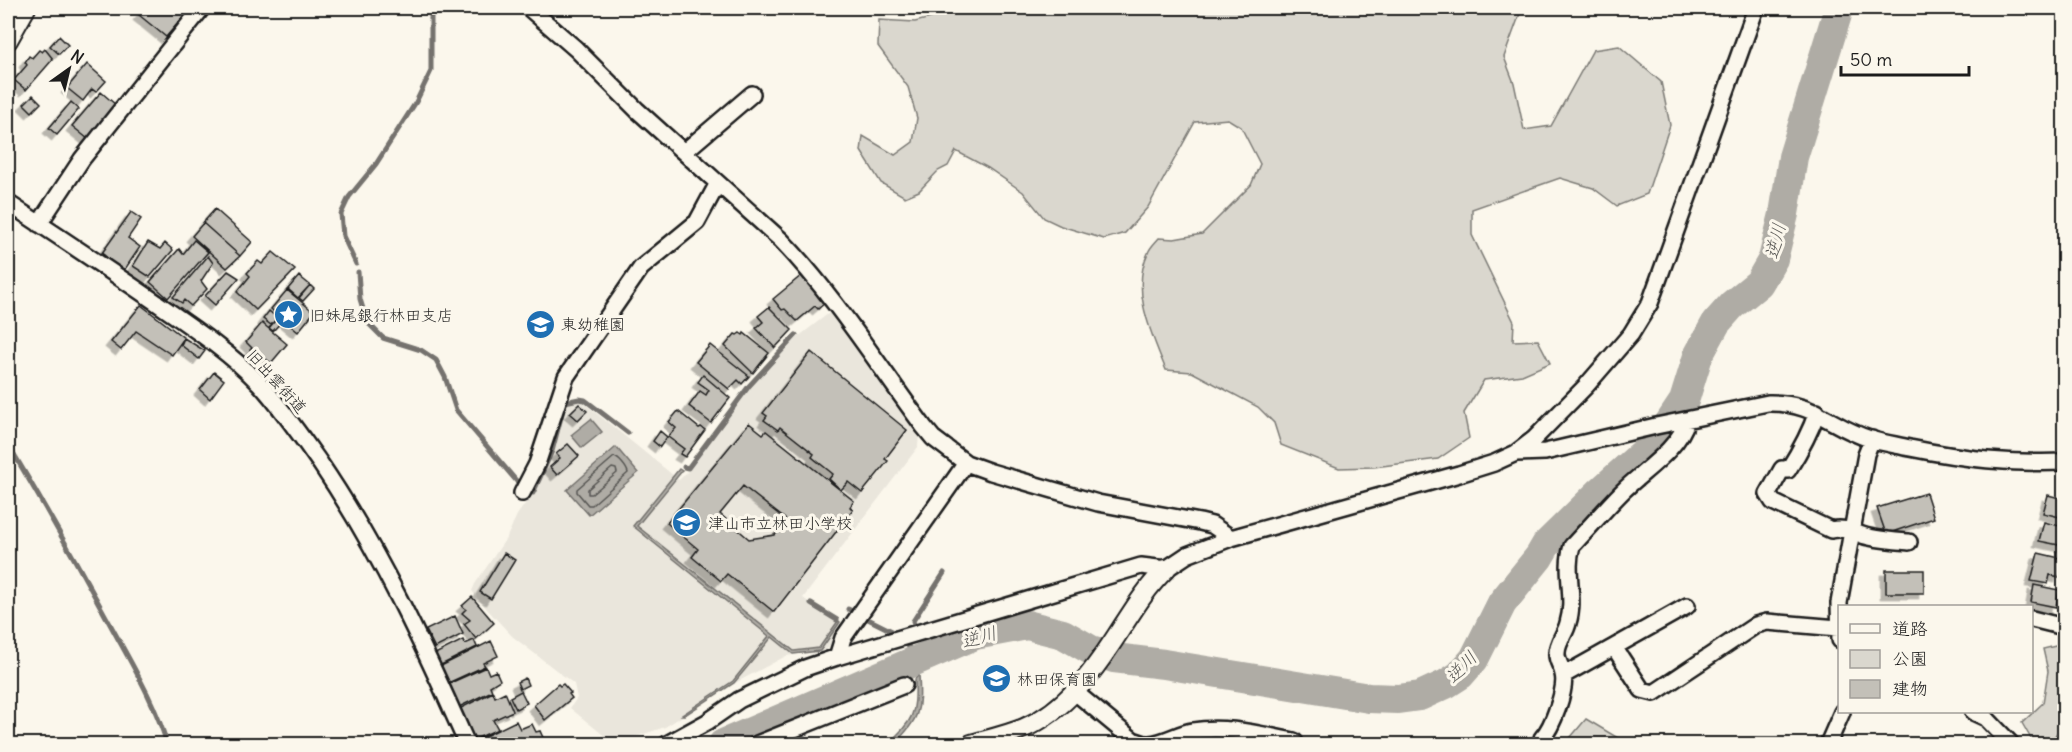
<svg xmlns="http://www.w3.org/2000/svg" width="2072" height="752" font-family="Delius,'Klee One',sans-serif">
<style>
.built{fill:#eae6dc}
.green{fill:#dad7ce;stroke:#7b7a75;stroke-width:1.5}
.water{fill:#afaca5;stroke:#74726e;stroke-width:1.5}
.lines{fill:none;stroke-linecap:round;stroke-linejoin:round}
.shore{stroke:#575653;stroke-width:1.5}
.stream{stroke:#74726e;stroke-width:5}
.river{stroke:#afaca5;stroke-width:30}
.building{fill:#c3c0b8;stroke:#1c1c1c;stroke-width:1.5;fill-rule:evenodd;filter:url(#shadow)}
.minor-casing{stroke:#1c1c1c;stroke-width:20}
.tertiary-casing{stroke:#1c1c1c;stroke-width:22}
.minor{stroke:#fbf7ec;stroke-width:15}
.tertiary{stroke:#fbf7ec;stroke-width:18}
.labels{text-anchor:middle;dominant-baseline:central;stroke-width:6;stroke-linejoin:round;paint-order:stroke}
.poi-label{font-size:16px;fill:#1c1c1c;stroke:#fbf7ec;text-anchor:start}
.street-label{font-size:16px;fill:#1c1c1c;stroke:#fbf7ec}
.water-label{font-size:18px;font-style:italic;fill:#575653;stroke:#fbf7ec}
</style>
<defs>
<filter id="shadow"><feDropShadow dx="-5.5" dy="5.5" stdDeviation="0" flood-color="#0004"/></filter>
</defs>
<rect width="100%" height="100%" fill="#fbf7ec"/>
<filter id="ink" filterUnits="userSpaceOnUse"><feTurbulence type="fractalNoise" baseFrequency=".0167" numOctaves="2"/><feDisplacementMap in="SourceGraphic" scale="12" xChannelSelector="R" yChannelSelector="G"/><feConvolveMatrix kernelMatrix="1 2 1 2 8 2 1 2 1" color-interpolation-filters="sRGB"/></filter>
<g filter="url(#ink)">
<!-- built -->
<path class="built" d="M833,310L853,336L859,352L919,432L918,447L803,598L843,626L826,650L786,656L737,682L665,727L638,736L612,742L570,708L577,698L574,684L512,636L486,608L472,591L475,584L507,537L517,515L530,497L548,453L562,402L580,400L679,480L691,468L750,389L798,337Z"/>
<!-- green -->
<path class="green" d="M931,8H1522L1504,57L1514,83L1524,130L1551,126L1593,50L1619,46L1661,82L1670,125L1647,194L1617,206L1593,188L1560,178L1472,209V235L1514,322L1513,341L1538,340L1550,363L1522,375L1484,380L1464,413L1469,438L1438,459L1374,467L1339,468L1281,445L1274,423L1258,407L1192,372L1166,370C1152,335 1130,290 1148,253C1150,247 1156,242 1159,238L1174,239L1202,234L1251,185L1260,164L1241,127L1228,119L1195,122L1148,207L1125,233L1104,239L1061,226L1044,218L1023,192L988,168L956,151L948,166L938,171L919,191L905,197L881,183L861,151L863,136L895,155L913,142L917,118L908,87L878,46L879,20L915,22L931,18Z
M2064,644V721L2052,741L2034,744L2022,723L2043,703L2048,671L2043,649Z
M1586,719L1628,744H1565Z"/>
<!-- water -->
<path class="water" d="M591,419L602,432L582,448L571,435Z
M616,447L638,473L589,515L567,490Z
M679,469L682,471L637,526L794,651L819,648L838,621L840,622L820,651L793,654L772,637L734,683L685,715H682L733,681L769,636L633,526Z
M919,675C921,710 920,719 894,744H888C914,719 916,715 915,679Z"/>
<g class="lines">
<!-- shore -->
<path class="shore" d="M614,457C619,458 627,468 628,473L592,505H588L577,492V489Z
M612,468L616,469L617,473L592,494H588V489Z"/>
<!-- stream -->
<path class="stream" d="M356,264L343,236L341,214L349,197L376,164L416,102L431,71V8
M358,272L360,299L367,322L383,338L421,350L436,360L445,377L456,410L519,484
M8,444C43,503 77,563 110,624C131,663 155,702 167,744
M684,467L688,468L749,386L796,335
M533,493L552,451L565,402L579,399L585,400L628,433
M811,604L837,620
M848,609L900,635
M915,627L913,621L944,573
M908,645L916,667"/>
<!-- river -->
<path class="river" d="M723,744L975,635L1027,625L1063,634L1091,650L1114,658L1164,664L1369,698L1398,699L1420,696L1446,684L1460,675L1474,659L1502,603L1539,557L1546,545L1599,493L1658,440L1684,401L1698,356L1716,323L1732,305L1759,283L1773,259L1784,214L1793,157L1839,8"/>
</g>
<!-- building -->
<path class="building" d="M145,8H191L166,37L139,15Z
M59,36L68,45L59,54L50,46Z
M45,49L53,59L26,90L14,80L27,65L25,62L29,56L32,58L39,50L42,52Z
M87,64L106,81L96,92L92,89L83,101L67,88Z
M101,92L116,105L88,139L72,126Z
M33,95L41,103L32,112L24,104Z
M71,102L79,109L57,135L49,128Z
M215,209L252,242L240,256L203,223Z
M131,212L141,219L128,238L140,247L123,272L102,253Z
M203,223L240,256L227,268L192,236Z
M194,240L208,252L168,298L150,282L179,249L183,254Z
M148,242L160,249L165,243L173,250L150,277L133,266Z
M273,252L295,270L256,310L237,292L250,276L247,273L258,261L262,264Z
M208,256L213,263L201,281L207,289L191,306L184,300L182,303L173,297Z
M228,271L239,278L215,305L205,296Z
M802,275L825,303L818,309L815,306L797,321L785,309L782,310L773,299Z
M299,276L310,285L298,298L288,289Z
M310,285L314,289L303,301L299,298Z
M287,290L314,312L298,332L271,309Z
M141,305L184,338L172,355L136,331L121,350L111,342Z
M769,307L792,330L775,348L756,328L763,322L758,316Z
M269,311L277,318L271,325L263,319Z
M279,316L283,320L273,331L269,328Z
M262,323L287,344L271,363L261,355L259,357L250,350L252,348L246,342Z
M740,333L743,335L744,333L769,353L753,373L725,346L735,334L737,335Z
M184,338L205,351L199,359L181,345Z
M710,345L749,376L742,384L738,380L729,389L696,362Z
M811,352L907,430L885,459L888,461L862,493L848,482L841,490L829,479L833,474L812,457L814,454L780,427L778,430L764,420L767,416L763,413Z
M214,372L224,380L210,399L200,390Z
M703,375L730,398L711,423L689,406L700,391L706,395L709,390L698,382Z
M579,404L587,411L578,420L570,413Z
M678,411L699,428L701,427L705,430L685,457L680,454L684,449L668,437L676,428L669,422Z
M749,423L763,434L766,431L854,501L850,507L853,510L774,612L727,574L721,581L692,557L698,549L667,523ZM743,486L786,520L775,535L749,539L720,514Z
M660,431L667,437L660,447L653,441Z
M568,444L579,456L557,475L550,467L560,458L556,454Z
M1926,493L1934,518L1886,534L1877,508Z
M2048,495L2064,499V518L2043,513Z
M2044,522L2064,527V546L2039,541Z
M504,553L515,560L491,599L480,592Z
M2038,553L2064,559L2060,577L2050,575L2048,584L2031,581Z
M1886,570H1924V593H1886Z
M2034,585L2059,590L2056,607L2031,602Z
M472,597L494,623L476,639L464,624L470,620L462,613L466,609L462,606Z
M455,616L463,634L435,648L426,630Z
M463,640L465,644L474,640L477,647L441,665L435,654Z
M491,641L498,656L483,663L485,666L448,683L441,666Z
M486,667L489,674L496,671L500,680L490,686L492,691L459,707L448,684Z
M525,678L528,685L520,689L517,682Z
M558,684L560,686L563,684L571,693L569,694L572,698L545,720L534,705Z
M521,691L527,703L516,709L510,697Z
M493,692L495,697L505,692L513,711L493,720L498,729L473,740L459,709Z
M516,721L520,729L532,724L536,732L540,731L545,742L540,744H479L477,740Z"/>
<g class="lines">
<defs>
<path id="minor" d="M529,8L576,49L637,110L781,240C834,295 878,365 924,427L933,438L966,463L991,472L1098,503L1200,522L1212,525L1231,538
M684,152L752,94
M8,203C61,238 114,273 167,310C199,332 232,355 259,383C281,407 301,436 320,463C380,551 424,647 467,744
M39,224L82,159L202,8
M1817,412C1810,433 1800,451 1788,470L1782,469L1768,494L1773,502L1831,530C1847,526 1855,534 1869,537C1882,540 1896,541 1909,542
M1516,453L1545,452L1656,426L1768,403C1815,402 1829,426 1870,439C1883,443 1897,445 1910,448C1964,459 2010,464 2064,462
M522,493L537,464L566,377L641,268L697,222L718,183
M2032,619L2064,627
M1840,640L1839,603L1866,454L1872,439
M1614,647L1687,606
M837,657L843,638L966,463
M1564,675L1614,647L1642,690L1654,693L1756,625L1767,622L1838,628
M1075,692L1133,740L1145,744
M1973,712L1986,718L2011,744
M1542,738C1552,728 1567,689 1563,674C1562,666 1556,661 1557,653C1557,642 1566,633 1568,623C1576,598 1564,571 1572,546C1589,528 1605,509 1623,491C1643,471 1679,449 1687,420
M667,744L707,722L739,700L805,668L837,657L1141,566L1166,569L1187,555L1231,538L1459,474L1494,463L1516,453L1534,439L1586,386L1631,334L1650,303L1756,8
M757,744L904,685
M1149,744C1165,743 1178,733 1193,731C1226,725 1261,735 1294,741L1296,744
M1828,744L1842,712"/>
<path id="tertiary" d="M8,40L26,8
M971,744C989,739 1007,735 1024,728C1066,710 1093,672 1117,635C1132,612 1146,588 1166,569"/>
</defs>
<!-- minor casing -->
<use href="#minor" class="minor-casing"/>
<!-- tertiary casing -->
<use href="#tertiary" class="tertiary-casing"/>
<!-- minor -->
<use href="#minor" class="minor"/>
<!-- tertiary -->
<use href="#tertiary" class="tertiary"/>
</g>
</g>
<!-- icons -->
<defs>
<symbol id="sight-disc" viewBox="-11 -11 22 22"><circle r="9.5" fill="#1f6fb2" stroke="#fbf7ec"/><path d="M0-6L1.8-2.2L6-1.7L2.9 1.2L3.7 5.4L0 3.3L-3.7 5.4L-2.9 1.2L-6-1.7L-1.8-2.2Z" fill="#fff"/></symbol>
<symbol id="school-disc" viewBox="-11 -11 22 22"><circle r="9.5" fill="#1f6fb2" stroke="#fbf7ec"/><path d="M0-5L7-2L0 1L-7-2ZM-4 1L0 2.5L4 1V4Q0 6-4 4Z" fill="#fff"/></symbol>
</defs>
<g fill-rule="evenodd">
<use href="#sight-disc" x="272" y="298" width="33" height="33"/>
<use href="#school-disc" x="524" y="308" width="33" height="33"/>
<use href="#school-disc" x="670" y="506" width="33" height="33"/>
<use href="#school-disc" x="980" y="662" width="33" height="33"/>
</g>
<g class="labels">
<!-- poi labels -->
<g class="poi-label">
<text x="309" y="315">旧妹尾銀行林田支店</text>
<text x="561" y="324">東幼稚園</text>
<text x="708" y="523">津山市立林田小学校</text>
<text x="1017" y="679">林田保育園</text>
</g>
<!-- street labels -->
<g class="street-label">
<text transform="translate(277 381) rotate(48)">旧出雲街道</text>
</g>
<!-- water labels -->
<g class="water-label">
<text transform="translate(1775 241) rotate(-76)">逆川</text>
<text transform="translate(979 637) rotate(-16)">逆川</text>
<text transform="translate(1461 667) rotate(-46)">逆川</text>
</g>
</g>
<!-- margin -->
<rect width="2072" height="752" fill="none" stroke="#fbf7ec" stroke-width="30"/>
<rect x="15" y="15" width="2042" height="722" fill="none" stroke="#1c1c1c" stroke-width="2" filter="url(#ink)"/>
<!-- legend -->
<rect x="1838" y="605" width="195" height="108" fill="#fbf7ec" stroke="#a29f99" stroke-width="1.5"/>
<rect x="1850" y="624" width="30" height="9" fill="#fbf7ec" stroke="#a29f99" stroke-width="1.5"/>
<text x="1892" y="635" font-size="18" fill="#1c1c1c">道路</text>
<rect x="1850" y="650" width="30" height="18" fill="#dad7ce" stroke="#a29f99" stroke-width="1.5"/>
<text x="1892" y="665" font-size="18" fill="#1c1c1c">公園</text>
<rect x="1850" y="680" width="30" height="18" fill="#c3c0b8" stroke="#a29f99" stroke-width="1.5"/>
<text x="1892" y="695" font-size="18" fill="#1c1c1c">建物</text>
<!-- north arrow -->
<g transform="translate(69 69) rotate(34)" stroke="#fbf7ec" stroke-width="4.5" paint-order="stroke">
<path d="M0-4.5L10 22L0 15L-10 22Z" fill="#1c1c1c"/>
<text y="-9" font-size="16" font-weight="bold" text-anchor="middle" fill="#1c1c1c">N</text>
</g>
<!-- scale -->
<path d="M1841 66v9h128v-9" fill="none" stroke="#1c1c1c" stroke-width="3"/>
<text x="1850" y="66" font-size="18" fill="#1c1c1c" stroke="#fbf7ec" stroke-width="4.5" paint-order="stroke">50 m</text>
</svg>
